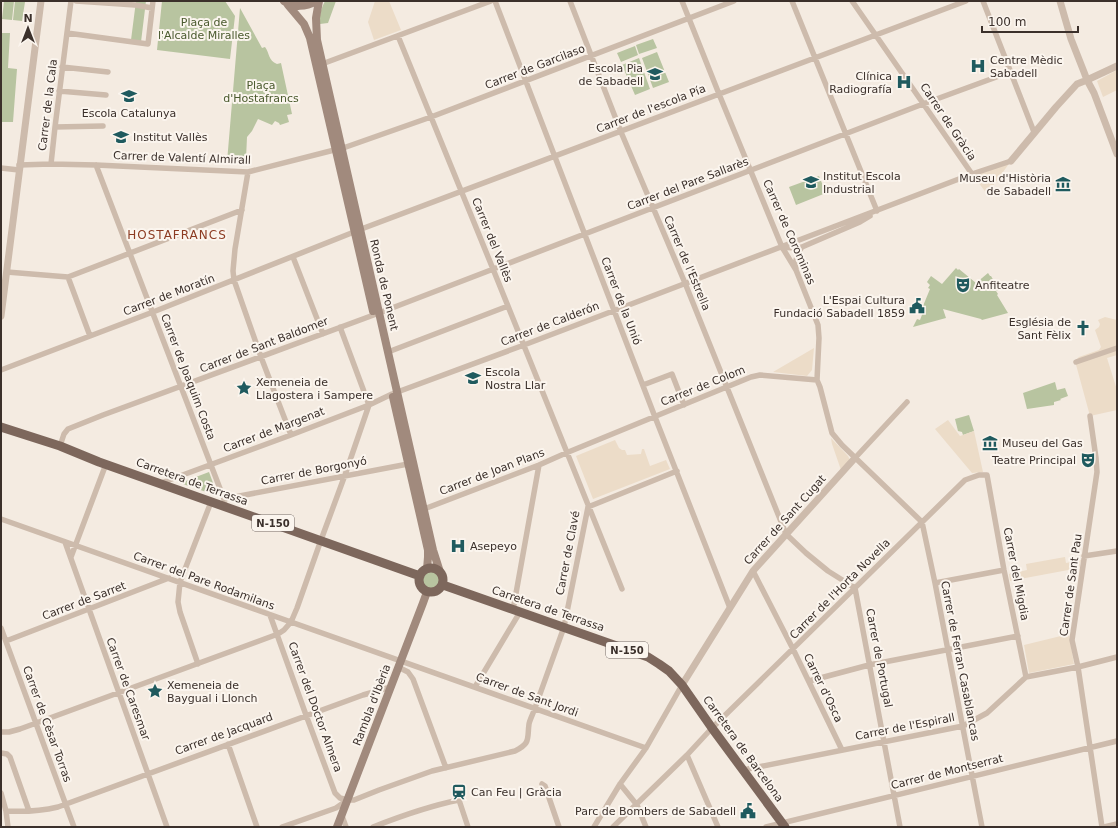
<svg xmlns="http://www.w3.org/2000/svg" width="1118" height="828" font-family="'DejaVu Sans',sans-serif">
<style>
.green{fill:#b8c4a0}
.plaza{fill:#ecdcc8}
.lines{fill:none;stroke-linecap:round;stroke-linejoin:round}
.minor{stroke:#cdbbac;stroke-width:5.5}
.tertiary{stroke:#cdbbac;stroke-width:7}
.secondary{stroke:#a18a7d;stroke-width:8}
.primary{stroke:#7d675c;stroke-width:9}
.labels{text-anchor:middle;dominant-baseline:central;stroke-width:4;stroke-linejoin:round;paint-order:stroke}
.shield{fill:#fbf5ee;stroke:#756b66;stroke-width:1}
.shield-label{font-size:10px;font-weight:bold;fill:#3b302b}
.park-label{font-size:11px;fill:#4a5a2e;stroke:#fbf5ee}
.poi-label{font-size:11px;fill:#3b302b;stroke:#fbf5ee;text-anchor:start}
.street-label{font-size:11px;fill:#3b302b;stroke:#fbf5ee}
.neighbourhood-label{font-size:12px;letter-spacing:1px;fill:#8c3b22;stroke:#fbf5ee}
</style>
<rect width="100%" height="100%" fill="#f4ebe1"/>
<!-- green -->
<path class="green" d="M4,1H14L12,20L2,19Z
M15,1L25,2L22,21L13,20Z
M136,1H146L141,42L131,40Z
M162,1H225L235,16L230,59L157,50Z
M325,1H336L328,23L320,24C319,15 321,9 325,1Z
M240,8L262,48L265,47C270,54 268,60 277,64L281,63L292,114L287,115L289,122L280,125L279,123L275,121L272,125L258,119L252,131L247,137L246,159L227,162Z
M1,33H10L8,68L17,69L13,122H1Z
M653,39L657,48L639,54L636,45Z
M635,46L638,55L621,62L617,53Z
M657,52L669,82L653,88L642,58Z
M639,58L650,89L635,95L622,65Z
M819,176L826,193L796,205L789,187Z
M956,268L958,270L959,269L976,283L988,273L990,276H991L999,290L996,291L998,294L997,295L1008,313L982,320L981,319L943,309L946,318L913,327L917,319L920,320L925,307L923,306L930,289L928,288L930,285L927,282L931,276L942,284Z
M1055,382L1057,390L1065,388L1068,396L1060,399L1061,400L1054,402V405L1027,409L1023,393Z
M969,415L974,431L963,435L962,432L958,431L955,419Z
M209,472L216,491L215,495L180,483Z
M419 581a12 12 0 1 1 24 0a12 12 0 1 1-24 0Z"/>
<!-- plaza -->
<path class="plaza" d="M375,1H389L401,30L374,40L368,22Z
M1117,70V90L1103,97L1097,81Z
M1011,161L987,194L972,174Z
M1105,317L1117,320V355L1107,358L1117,390V410L1090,416L1075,361L1079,357L1099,350L1101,347L1095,330L1099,327L1100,324L1098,320Z
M814,348L812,370L807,376L773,372Z
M948,420L960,436L974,431L983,472L972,473L935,429Z
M831,438L848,456L850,460L841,470L832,444Z
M615,440L619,448L622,450H625L627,455L641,454L642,449H644L650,466L666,460L670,469L593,499L576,456Z
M1065,557L1066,563L1081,560L1079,568L1010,581L1009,574L1027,570L1026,564Z
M1069,634L1074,664L1029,673L1024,645Z"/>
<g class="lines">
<!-- minor -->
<path class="minor" d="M76,1L135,5L152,8
M495,1L655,417L730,608
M570,1L621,132L685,283L786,534L806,553L828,571L855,588L900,827
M682,1L719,94L782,247L796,270L818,325L819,338L817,380L820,387L832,433L842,445L922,522L935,583L982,827
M792,1L877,211
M852,1L972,174
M983,1L1034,132
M67,33L148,44L153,1
M398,36L493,269L622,589
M322,64L491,1
M62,67L108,72
M59,91L106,95
M55,127L103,126
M51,164L55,127L71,1
M19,165L51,164L96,165L248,172L346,147L431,117L734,1
M96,165L224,499L225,507
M1,168L19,170
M248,172L235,249L233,271L234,280L261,357L291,435
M782,247L794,248L802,247
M293,257L323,334
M796,268C795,259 797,253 802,247L860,222L870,216
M7,272L68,277L90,336
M68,277L242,210
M340,327L369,405
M388,352L508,306
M1076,362L1117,348
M1,370L153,312L364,228L966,1
M643,385L672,374L684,405
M1090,416L1096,458L1097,472L1072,640L1078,667L1102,827
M60,446L64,434L68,429L103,415L379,313L923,104L1010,72
M855,458L907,402
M161,483L291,435L369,405L392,394L524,345L972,174L1011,161
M224,499L408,464
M588,507L677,471
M424,509L539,465L566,453L751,377L760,375L817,380
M1,519L646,748
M65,542L167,827
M1084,556L1117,551
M71,557L106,464
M753,571L793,649L842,750
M935,583L1004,570
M513,610L539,465
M270,615L306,715L335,793L340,798L348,800H354L379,790L432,771L515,751C531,743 527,739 529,724C530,719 533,714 535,708L564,627L588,507
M1,628L74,827
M6,641L169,578
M198,664L180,612L178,602L180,582L211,502
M398,667L408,672L413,679L446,768
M809,681L869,665L1018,636
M475,687L520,612
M1,732H9L20,729L278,634L284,630L291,622L297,608L321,540L345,475L369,405
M228,744L257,827
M1,753L7,754L10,757L29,811
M687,755L718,827
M743,770L963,726L987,713L1026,677L1078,667L1117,657
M542,784L545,786L559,827
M620,784L637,805L646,827
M1,793L6,811L8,827
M6,811C23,812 41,811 58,807L363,695L391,687
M342,816L346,827
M282,827L336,808L346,801
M373,827C401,816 429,806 459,800L468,827
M594,827L620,784L646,748L682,685
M613,827L687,755L712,728L965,480L979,475H987L1004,570L1026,677
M766,827L1117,741
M1104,827L1117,824"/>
<!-- tertiary -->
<path class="tertiary" d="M1060,1L1071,39L1084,72L1087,80L1094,93L1117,154
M1011,161L1056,107L1077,84L1087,80L1117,66
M1,316L41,1
M682,685L753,571L855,458"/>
<!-- secondary -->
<path class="secondary" d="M284,1C293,8 306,7 316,1
M319,1L316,18L317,40L433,550L440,572
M288,5L304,24L310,38L373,311
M393,397L428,550V557L427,569
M337,827L423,603L427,592"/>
<!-- primary -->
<path class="primary" d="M1,427L60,446L99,462L420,576
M419 580a12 12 0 1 1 24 0a12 12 0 1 1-24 0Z
M443,585L648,657L659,664L669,671L682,685L712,728L785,827"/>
</g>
<!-- icons -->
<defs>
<symbol id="hospital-bare" viewBox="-9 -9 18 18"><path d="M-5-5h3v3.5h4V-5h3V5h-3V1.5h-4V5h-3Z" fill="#1f5a5e" stroke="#fbf5ee" stroke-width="2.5" paint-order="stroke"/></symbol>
<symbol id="school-bare" viewBox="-9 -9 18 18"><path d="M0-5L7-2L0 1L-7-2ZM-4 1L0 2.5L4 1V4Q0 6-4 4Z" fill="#1f5a5e" stroke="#fbf5ee" stroke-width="2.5" paint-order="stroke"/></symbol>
<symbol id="museum-bare" viewBox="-9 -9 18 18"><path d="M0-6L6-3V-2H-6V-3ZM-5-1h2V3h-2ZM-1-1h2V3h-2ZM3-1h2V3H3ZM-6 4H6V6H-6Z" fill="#1f5a5e" stroke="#fbf5ee" stroke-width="2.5" paint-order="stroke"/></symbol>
<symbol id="theatre-bare" viewBox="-9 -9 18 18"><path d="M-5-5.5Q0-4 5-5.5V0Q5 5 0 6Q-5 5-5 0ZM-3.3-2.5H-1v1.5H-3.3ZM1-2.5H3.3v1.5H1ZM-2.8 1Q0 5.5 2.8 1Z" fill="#1f5a5e" stroke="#fbf5ee" stroke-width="2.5" paint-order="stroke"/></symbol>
<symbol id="civic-bare" viewBox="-9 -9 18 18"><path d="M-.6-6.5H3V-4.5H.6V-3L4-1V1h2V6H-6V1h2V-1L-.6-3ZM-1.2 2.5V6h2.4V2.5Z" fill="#1f5a5e" stroke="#fbf5ee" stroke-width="2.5" paint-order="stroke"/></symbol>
<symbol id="church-bare" viewBox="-9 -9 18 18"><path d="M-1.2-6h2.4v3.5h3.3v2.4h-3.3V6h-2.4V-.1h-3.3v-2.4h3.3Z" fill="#1f5a5e" stroke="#fbf5ee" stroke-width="2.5" paint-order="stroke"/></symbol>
<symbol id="sight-bare" viewBox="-9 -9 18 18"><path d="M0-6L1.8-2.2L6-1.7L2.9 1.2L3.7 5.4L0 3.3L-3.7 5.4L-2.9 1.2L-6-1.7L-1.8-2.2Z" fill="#1f5a5e" stroke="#fbf5ee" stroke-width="2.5" paint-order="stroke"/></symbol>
<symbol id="station-bare" viewBox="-9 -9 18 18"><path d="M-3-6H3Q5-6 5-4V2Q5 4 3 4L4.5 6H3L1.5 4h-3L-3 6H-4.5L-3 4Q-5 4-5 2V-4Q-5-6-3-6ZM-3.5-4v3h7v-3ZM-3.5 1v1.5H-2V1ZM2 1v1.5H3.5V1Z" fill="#1f5a5e" stroke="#fbf5ee" stroke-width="2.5" paint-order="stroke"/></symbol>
</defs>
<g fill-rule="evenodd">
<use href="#hospital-bare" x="967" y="55" width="22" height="22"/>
<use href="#school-bare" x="644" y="63" width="22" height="22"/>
<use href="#hospital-bare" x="893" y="71" width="22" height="22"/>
<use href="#school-bare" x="118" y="85" width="22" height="22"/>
<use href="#school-bare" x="110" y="126" width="22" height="22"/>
<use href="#school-bare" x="800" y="171" width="22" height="22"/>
<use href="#museum-bare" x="1052" y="173" width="22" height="22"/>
<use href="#theatre-bare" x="952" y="274" width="22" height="22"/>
<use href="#civic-bare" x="906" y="295" width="22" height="22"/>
<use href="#church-bare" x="1072" y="317" width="22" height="22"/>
<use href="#school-bare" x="462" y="367" width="22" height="22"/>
<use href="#sight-bare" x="233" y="377" width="22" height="22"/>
<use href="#museum-bare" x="979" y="432" width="22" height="22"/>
<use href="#theatre-bare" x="1077" y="449" width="22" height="22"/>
<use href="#hospital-bare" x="447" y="535" width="22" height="22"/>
<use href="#sight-bare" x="144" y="680" width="22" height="22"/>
<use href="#station-bare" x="448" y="781" width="22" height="22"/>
<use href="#civic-bare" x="737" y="800" width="22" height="22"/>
</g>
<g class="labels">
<!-- shield labels -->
<g class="shield">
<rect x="252" y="515" width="42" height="16" rx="3"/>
<rect x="606" y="642" width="42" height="16" rx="3"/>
</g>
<g class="shield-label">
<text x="273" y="523">N-150</text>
<text x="627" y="650">N-150</text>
</g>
<!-- park labels -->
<g class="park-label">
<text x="204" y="22">Plaça de<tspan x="204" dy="13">l'Alcalde Miralles</tspan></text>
<text x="261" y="85">Plaça<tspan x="261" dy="13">d'Hostafrancs</tspan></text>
</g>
<!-- poi labels -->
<g class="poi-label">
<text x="990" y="60">Centre Mèdic<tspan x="990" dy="13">Sabadell</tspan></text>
<text x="643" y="68" text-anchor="end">Escola Pia<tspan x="643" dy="13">de Sabadell</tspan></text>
<text x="892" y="76" text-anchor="end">Clínica<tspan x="892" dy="13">Radiografía</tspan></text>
<text x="129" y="113" text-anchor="middle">Escola Catalunya</text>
<text x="133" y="137">Institut Vallès</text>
<text x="823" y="176">Institut Escola<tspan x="823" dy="13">Industrial</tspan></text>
<text x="1051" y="178" text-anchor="end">Museu d'Història<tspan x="1051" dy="13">de Sabadell</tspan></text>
<text x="975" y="285">Anfiteatre</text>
<text x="905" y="300" text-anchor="end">L'Espai Cultura<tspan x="905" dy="13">Fundació Sabadell 1859</tspan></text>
<text x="1071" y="322" text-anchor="end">Església de<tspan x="1071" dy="13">Sant Fèlix</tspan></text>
<text x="485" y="372">Escola<tspan x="485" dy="13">Nostra Llar</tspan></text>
<text x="256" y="382">Xemeneia de<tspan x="256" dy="13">Llagostera i Sampere</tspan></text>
<text x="1002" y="443">Museu del Gas</text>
<text x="1076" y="460" text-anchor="end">Teatre Principal</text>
<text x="470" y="546">Asepeyo</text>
<text x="167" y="685">Xemeneia de<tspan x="167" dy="13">Baygual i Llonch</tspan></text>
<text x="471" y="792">Can Feu | Gràcia</text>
<text x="736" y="811" text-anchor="end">Parc de Bombers de Sabadell</text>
</g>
<!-- street labels -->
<g class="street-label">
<text transform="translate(535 67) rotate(-21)">Carrer de Garcilaso</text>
<text transform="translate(48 105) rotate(-83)">Carrer de la Cala</text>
<text transform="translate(651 109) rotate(-21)">Carrer de l'escola Pía</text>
<text transform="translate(948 122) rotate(56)">Carrer de Gràcia</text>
<text transform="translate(182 158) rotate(2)">Carrer de Valentí Almirall</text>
<text transform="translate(688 184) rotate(-21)">Carrer del Pare Sallarès</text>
<text transform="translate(789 232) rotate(66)">Carrer de Corominas</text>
<text transform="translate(492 240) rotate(68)">Carrer del Vallès</text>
<text transform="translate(687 263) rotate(67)">Carrer de l'Estrella</text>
<text transform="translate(384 285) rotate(77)">Ronda de Ponent</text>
<text transform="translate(169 295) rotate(-21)">Carrer de Moratín</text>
<text transform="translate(621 301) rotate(69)">Carrer de la Unió</text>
<text transform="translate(550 324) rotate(-21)">Carrer de Calderón</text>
<text transform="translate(264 345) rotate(-21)">Carrer de Sant Baldomer</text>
<text transform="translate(188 377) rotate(69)">Carrer de Joaquim Costa</text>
<text transform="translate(703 386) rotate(-22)">Carrer de Colom</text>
<text transform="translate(274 430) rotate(-21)">Carrer de Margenat</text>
<text transform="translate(314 471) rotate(-11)">Carrer de Borgonyó</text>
<text transform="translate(492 472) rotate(-21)">Carrer de Joan Plans</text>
<text transform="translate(192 482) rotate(20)">Carretera de Terrassa</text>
<text transform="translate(785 520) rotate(-48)">Carrer de Sant Cugat</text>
<text transform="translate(568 553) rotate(-79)">Carrer de Clavé</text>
<text transform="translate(1016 574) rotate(79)">Carrer del Migdia</text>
<text transform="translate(204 581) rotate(20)">Carrer del Pare Rodamilans</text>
<text transform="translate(1071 585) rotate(-82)">Carrer de Sant Pau</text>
<text transform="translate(840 589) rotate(-45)">Carrer de l'Horta Novella</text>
<text transform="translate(84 601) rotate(-21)">Carrer de Sarret</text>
<text transform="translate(548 609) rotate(19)">Carretera de Terrassa</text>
<text transform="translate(879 658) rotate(79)">Carrer de Portugal</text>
<text transform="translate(960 661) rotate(79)">Carrer de Ferran Casablancas</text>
<text transform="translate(823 688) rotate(64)">Carrer d'Osca</text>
<text transform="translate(128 689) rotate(70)">Carrer de Caresmar</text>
<text transform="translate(527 695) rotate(20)">Carrer de Sant Jordi</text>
<text transform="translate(372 705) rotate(-69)">Rambla d'Ibèria</text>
<text transform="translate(315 707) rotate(70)">Carrer del Doctor Almera</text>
<text transform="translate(47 724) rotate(70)">Carrer de Cèsar Torras</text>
<text transform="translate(905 727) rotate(-11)">Carrer de l'Espirall</text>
<text transform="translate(224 734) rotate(-20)">Carrer de Jacquard</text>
<text transform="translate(743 749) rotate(54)">Carretera de Barcelona</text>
<text transform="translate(947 772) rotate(-14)">Carrer de Montserrat</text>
</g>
<!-- neighbourhood labels -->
<g class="neighbourhood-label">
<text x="177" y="235">HOSTAFRANCS</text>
</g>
</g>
<!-- border -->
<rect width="1118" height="828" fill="none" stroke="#3b302b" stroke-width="4"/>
<!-- north arrow -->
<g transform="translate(28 28)" stroke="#fbf5ee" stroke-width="3" paint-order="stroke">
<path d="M0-3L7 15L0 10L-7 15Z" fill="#3b302b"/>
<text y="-6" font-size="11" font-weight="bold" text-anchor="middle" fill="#3b302b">N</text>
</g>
<!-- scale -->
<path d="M982 26v6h96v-6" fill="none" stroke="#3b302b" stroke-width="2"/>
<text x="988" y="26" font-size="12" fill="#3b302b" stroke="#fbf5ee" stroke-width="3" paint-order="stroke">100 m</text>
</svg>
